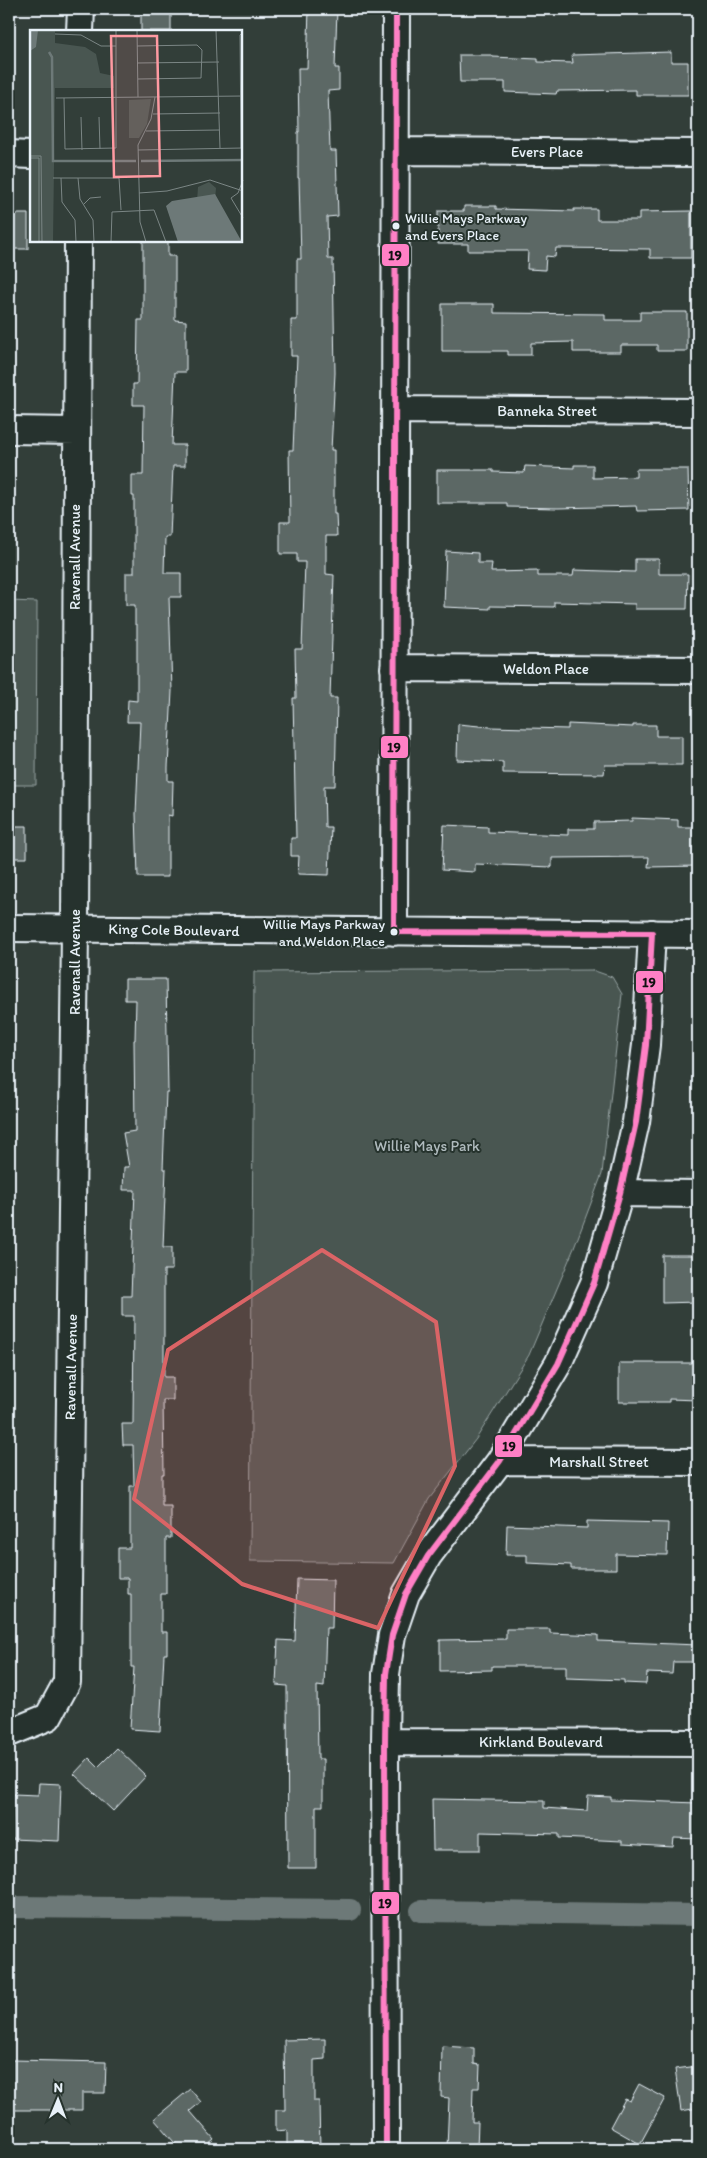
<svg xmlns="http://www.w3.org/2000/svg" width="707" height="2158" font-family="Itim,sans-serif">
<style>
.green{fill:#495651;stroke:#98a4a4}
.lines{fill:none;stroke-linecap:round;stroke-linejoin:round}
.canal{stroke:#6d7978;stroke-width:22}
.building{fill:#5c6865;stroke:#e8f1f8}
.minor-casing{stroke:#e8f1f8;stroke-width:30}
.minor{stroke:#26332d;stroke-width:26}
.bus-1-casing{stroke:#26332d;stroke-width:10}
.bus-1{stroke:#ff80c5;stroke-width:6}
.marked{fill:#db6466;fill-opacity:0.2;stroke:#db6466;stroke-width:4;stroke-linejoin:round}
.bus-dot{fill:#e8f1f8;stroke:#26332d;stroke-width:2}
.labels{text-anchor:middle;dominant-baseline:central;stroke-width:4;stroke-linejoin:round;paint-order:stroke}
.bus-label{font-size:14px;fill:#e8f1f8;stroke:#26332d;text-anchor:start}
.street-label{font-size:15px;fill:#e8f1f8;stroke:#26332d}
.park-label{font-size:15px;fill:#b0bbbe;stroke:#26332d}
.inset-river{fill:none;stroke:#6d7978;stroke-width:2.5}
.inset-road{fill:none;stroke:#7b8685;stroke-width:1}
.view{fill:#ff9aa2;fill-opacity:0.15;stroke:#ff9aa2;stroke-width:2.5}
.inset-edge{fill:none;stroke:#e8f1f8;stroke-width:2.5}
.line-badge{stroke:#26332d;stroke-width:2}
.pale-badge-label{font-size:14px;text-anchor:middle;font-weight:bold;fill:#111}
</style>
<rect width="100%" height="100%" fill="#323e39"/>
<filter id="ink" filterUnits="userSpaceOnUse"><feTurbulence type="fractalNoise" baseFrequency=".02" numOctaves="2"/><feDisplacementMap in="SourceGraphic" scale="10" xChannelSelector="R" yChannelSelector="G"/><feConvolveMatrix kernelMatrix="1 2 1 2 8 2 1 2 1" color-interpolation-filters="sRGB"/></filter>
<g filter="url(#ink)">
<!-- green -->
<path class="green" d="M9,601L37,602L36,785H9Z
M592,970L612,977L622,994L602,1174L574,1248L529,1355L476,1439L429,1499L394,1563L250,1561L254,972Z"/>
<g class="lines">
<!-- canal -->
<path class="canal" d="M9,1907L350,1910
M421,1911L698,1915"/>
</g>
<!-- building -->
<path class="building" d="M141,9H171V31H141Z
M309,9H337L335,68H339V90L328,91L330,151H336L338,216L327,217L328,259H333L335,373L331,450H334V514H336L337,536H326V574L334,575L330,698H337L335,786H324L325,827H331L329,875L298,874L299,856H291V838H296L293,698H296L295,649H302L305,562H297V554H280V522H290L289,450H293L297,356H291V320H297V259H301L299,178H298V132H299L298,68H307Z
M671,52V62H688V95H636V90L557,91L556,94L505,92V82H460L459,55H492L493,57L538,59V62L573,63L572,55Z
M464,206H496V209L574,211V209H597V220H639V212L691,211V258H650V249L556,248L555,257L546,256L545,270L527,269L528,251H468V244H438V211H464Z
M9,214H28V249H9Z
M143,241H168V256H175V320L186,321V372H175L172,445H185V466H173L170,537H165L164,573H181V597H169L172,691L168,767V781H173L172,816L168,815V877H138L136,814L140,722H127L128,700L137,701V625H135V605H126V573H134V496H132V475H143L144,405H133V384H137L138,320H143Z
M442,304H494V313L605,314V320H640V312H687V351H657V345H621V352H573V342L531,343V355H508V351H442Z
M574,465H593V478L636,477V469H688L689,510L637,511L636,506L558,508L507,507V503H437V470H493V472L524,473L525,466L574,468Z
M446,551L478,553V563H492L491,572L538,571V576H573L574,570L635,572V559H659V574H688L687,609H635V604L554,602V607L490,606V609L444,607Z
M458,724L490,727L568,729V724L633,727V725H656V736H682V765H605L604,774L503,773V762L457,760Z
M632,818L678,820V827H698V866L648,867L649,857L552,858V867L475,864V872L442,870L444,825L488,827V832L568,835V829H594V822L632,821Z
M9,826H27V858H9Z
M125,979H166L168,1092H166L163,1169H166L163,1247H172V1270H164V1377H173V1400H163L164,1474H162V1506H171V1538H166V1594H161V1632H167V1654H164L160,1731L130,1729L134,1667H131V1594H128V1578H118V1548H130V1486H134L133,1445H123L122,1424H133L134,1316H122V1296H131L135,1190H123L124,1167H129L123,1133L135,1131L134,1040H135L136,1000H125Z
M662,1255H698V1302L662,1303Z
M619,1363H698V1400L669,1399V1402H619Z
M587,1521L668,1523L667,1555L616,1554V1569H571V1565L527,1563V1555H506L507,1525L587,1528Z
M297,1579L333,1580L332,1628H326L324,1687L317,1686L318,1759H323V1806H316V1868H288L287,1686L276,1685L278,1640L295,1641Z
M506,1629H550V1633L598,1635V1641L698,1645V1662H673L672,1674L647,1673L646,1684L624,1683V1680L566,1678V1666H492V1670L440,1671V1640L506,1639Z
M117,1748L146,1776L113,1811L74,1774L89,1758L98,1767Z
M39,1783L61,1784L59,1841L11,1839L13,1794L38,1795Z
M588,1796L611,1797V1800L698,1803V1839L674,1838L673,1847L622,1844V1841L559,1838V1834L480,1832V1850H433L432,1799L544,1801V1808L587,1811Z
M325,2039V2059L314,2060V2101H319L320,2149H287V2130L276,2131V2110H285L284,2040Z
M442,2046L474,2048V2064L480,2065L479,2088H473L472,2122H478L477,2149H447L449,2098L441,2097Z
M12,2060L106,2062L105,2093H82V2110H9V2086H12Z
M698,2066V2108L681,2111L675,2069Z
M639,2084L665,2098L640,2144L610,2127L625,2099L630,2101Z
M190,2089L201,2102L190,2111L214,2139L202,2149H180L154,2119Z"/>
<g class="lines">
<defs>
<path id="minor" d="M80,31L81,9
M396,151L698,153
M9,154L31,155
M395,410L698,412
M9,430L76,431
M394,668L698,670
M9,928L698,934
M394,932L396,9
M620,1193L698,1194
M500,1461L698,1462
M9,1733L48,1717L67,1682L75,929L78,241
M385,1742L698,1743
M386,2149L385,1742L386,1674L392,1635L406,1594L428,1556L500,1461L558,1364L594,1283L620,1193L636,1122L646,1045L652,933"/>
</defs>
<!-- minor casing -->
<use href="#minor" class="minor-casing"/>
<!-- minor -->
<use href="#minor" class="minor"/>
<defs>
<path id="bus-1" d="M386,2149L385,1742L386,1674L392,1635L406,1594L428,1556L500,1461L558,1364L594,1283L620,1193L636,1122L646,1045L652,933L394,932L396,9"/>
</defs>
<!-- bus-1 casing -->
<use href="#bus-1" class="bus-1-casing"/>
<!-- bus-1 -->
<use href="#bus-1" class="bus-1"/>
</g>
</g>
<!-- marked area -->
<path class="marked" d="M322,1250L436,1322L455,1466L378,1628L242,1584L134,1499L168,1350Z"/>
<!-- markers -->
<g class="bus-dot">
<circle cx="396" cy="226" r="4.5"/>
<circle cx="394" cy="932" r="4.5"/>
</g>
<g class="labels">
<!-- bus labels -->
<g class="bus-label">
<text x="405" y="218">Willie Mays Parkway<tspan x="405" dy="17">and Evers Place</tspan></text>
<text x="385" y="924" text-anchor="end">Willie Mays Parkway<tspan x="385" dy="17">and Weldon Place</tspan></text>
</g>
<!-- street labels -->
<g class="street-label">
<text x="547" y="152">Evers Place</text>
<text x="547" y="411">Banneka Street</text>
<text transform="translate(75 557) rotate(-90)">Ravenall Avenue</text>
<text x="546" y="669">Weldon Place</text>
<text transform="translate(174 930) rotate(1)">King Cole Boulevard</text>
<text transform="translate(75 962) rotate(-90)">Ravenall Avenue</text>
<text transform="translate(71 1367) rotate(-89)">Ravenall Avenue</text>
<text x="599" y="1462">Marshall Street</text>
<text x="541" y="1742">Kirkland Boulevard</text>
</g>
<!-- park labels -->
<g class="park-label">
<text x="427" y="1146">Willie Mays Park</text>
</g>
</g>
<!-- overview -->
<g transform="translate(30 30)">
<rect width="212" height="212" fill="#323e39"/>
<path d="M0,0H25V13L55,17L66,24L70,43L84,46V58H25L23,212H0ZM121,69L117,94L109,108H99V70ZM179,152L186,158L185,170L167,171L168,157Z" fill="#495651"/>
<path d="M0,0H8L6,17L0,21ZM185,164L212,212H148L136,176L142,171Z" fill="#6d7978"/>
<path class="inset-river" d="M19,22L22,27L23,131H106M111,131L213,130"/>
<path class="inset-road" d="M107,0L108,67M186,0L190,118M25,4L51,5L71,16H86M107,16L167,15L172,20L171,48L108,49M107,33L189,32M26,68L213,66M34,68L35,119L86,118V0M123,84L190,83M51,87L52,120M69,87L70,119M116,101L190,100M211,118L210,5L213,2M108,120L212,118M0,126H11L12,212M0,128H9V212M23,148H89L91,180M31,148L32,172L45,190L46,212M48,148L50,169L63,190L64,212M213,150L208,163L201,168L213,188M109,163L137,161L180,150L213,161M54,174L60,168L71,167M81,212L82,182L124,180L136,212M116,212L110,192L108,115L121,89L125,67"/>
<path class="view" d="M81,6H127L130,146L84,147Z"/>
<rect width="212" height="212" class="inset-edge"/>
</g>
<g class="line-badge">
<rect x="381" y="243" width="29" height="24" rx="5" fill="#ff80c5"/>
<rect x="380" y="735" width="29" height="24" rx="5" fill="#ff80c5"/>
<rect x="635" y="970" width="29" height="24" rx="5" fill="#ff80c5"/>
<rect x="494" y="1434" width="29" height="24" rx="5" fill="#ff80c5"/>
<rect x="371" y="1891" width="29" height="24" rx="5" fill="#ff80c5"/>
</g>
<g class="pale-badge-label">
<text x="395" y="260">19</text>
<text x="394" y="752">19</text>
<text x="649" y="987">19</text>
<text x="509" y="1451">19</text>
<text x="385" y="1908">19</text>
</g>
<!-- margin -->
<rect width="707" height="2158" fill="none" stroke="#26332d" stroke-width="30"/>
<rect x="15" y="15" width="677" height="2128" fill="none" stroke="#e8f1f8" stroke-width="2" filter="url(#ink)"/>
<!-- north arrow -->
<g transform="translate(58 2100) rotate(1)" stroke="#26332d" stroke-width="4" paint-order="stroke">
<path d="M0-4L9 19L0 12L-9 19Z" fill="#e8f1f8"/>
<text y="-8" font-size="14" font-weight="bold" text-anchor="middle" fill="#e8f1f8">N</text>
</g>
</svg>
